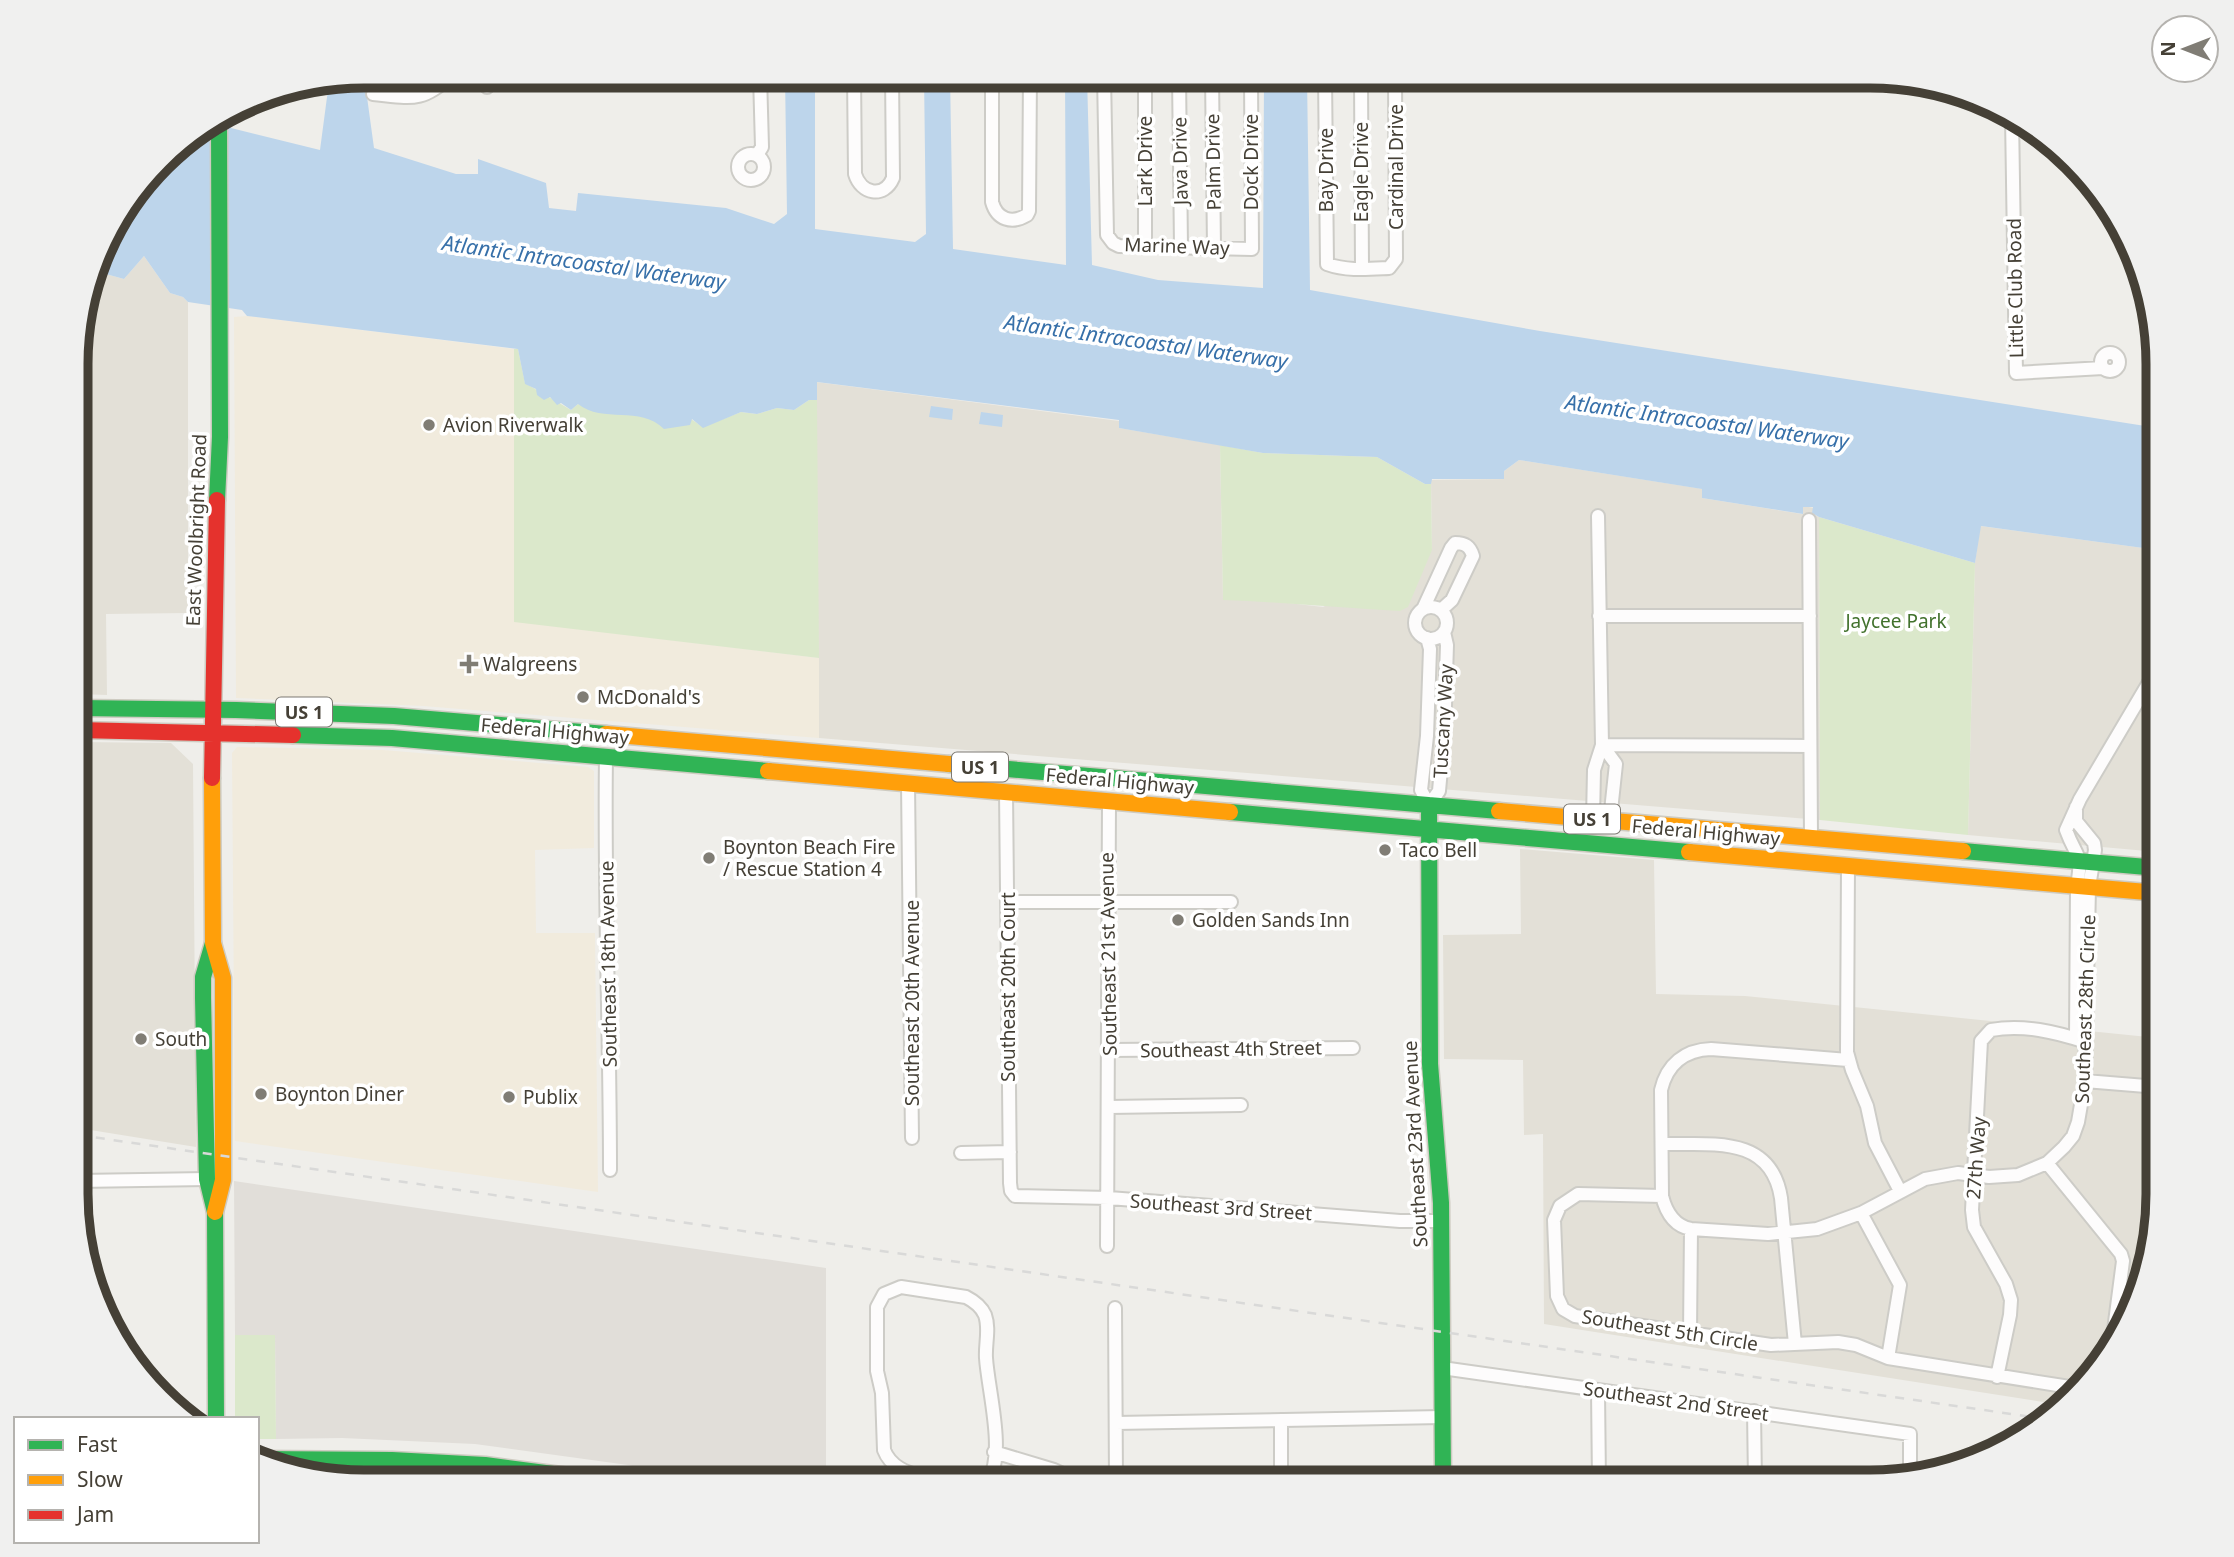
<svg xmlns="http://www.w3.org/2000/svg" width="2234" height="1557" font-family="'Noto Sans',sans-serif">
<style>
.residential{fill:#e3e0d7}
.commercial{fill:#f1ebdd}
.industrial{fill:#e1ded9}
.green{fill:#dbe8cb}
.water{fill:#bdd5eb}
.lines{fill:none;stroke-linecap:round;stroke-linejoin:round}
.street-casing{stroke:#cdccc7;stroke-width:16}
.fast-casing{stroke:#cecbc1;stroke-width:19}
.slow-casing{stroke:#cecbc1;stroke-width:19}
.jam-casing{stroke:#cecbc1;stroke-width:19}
.street{stroke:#fdfcfc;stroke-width:12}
.fast{stroke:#30b455;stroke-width:16}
.slow{stroke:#ff9f0a;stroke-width:16}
.jam{stroke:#e5322d;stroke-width:16}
.rail{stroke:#d9d9d8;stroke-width:2.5;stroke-dasharray:9 9;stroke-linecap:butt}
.poi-dot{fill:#807d75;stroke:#fff;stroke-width:2.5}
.labels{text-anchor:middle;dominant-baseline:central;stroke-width:7;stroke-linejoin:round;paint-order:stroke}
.shield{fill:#fff;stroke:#7d7972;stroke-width:2}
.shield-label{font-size:18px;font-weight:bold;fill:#454036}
.street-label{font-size:19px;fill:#454036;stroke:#fff}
.poi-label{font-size:19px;fill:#454036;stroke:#fff;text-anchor:start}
.park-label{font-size:19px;fill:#42722d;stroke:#fff}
.water-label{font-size:21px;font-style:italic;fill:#3770a9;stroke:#fff}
.rim{fill:none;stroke:#454036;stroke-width:9}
</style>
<rect width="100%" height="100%" fill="#efeeea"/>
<!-- residential -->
<path class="residential" d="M144,256L170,293L183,297L188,302V613L106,614L107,695L78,694V327L95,271L124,279Z
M816,382L1119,421V428L1220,445L1223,599L1280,602L1323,607L1432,550L1431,480L1504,479V471L1519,460L1703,489L1702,498L1802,514L1803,506L1814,508L1812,513L1819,517L1820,820L819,738Z
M1980,526L2158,550V852L1968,835L1975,563Z
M78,742L171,743L193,764L196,1147L78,1128Z
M1520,849L1654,860L1656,994L1745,996L2158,1038V1212L2143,1286L2099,1368L2056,1404L1544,1324L1543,1134L1524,1135L1523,1060L1444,1059L1443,935L1521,934Z"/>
<!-- commercial -->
<path class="commercial" d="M247,316L514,349V621L819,658V738L423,706L236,698L234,317Z
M237,747L383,750L588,767L594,771V848L535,850L536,933H595L598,1192L235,1141L232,753Z"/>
<!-- industrial -->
<path class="industrial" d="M234,1181L826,1268V1481H700L628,1465L475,1444L342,1438L276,1439L275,1335H235Z"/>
<!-- green -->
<path class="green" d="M514,349H518L525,383L571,410L578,404L654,419H691L703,427L741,412L757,414L777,408L794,410L809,400H817L819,658L514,622Z
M1220,445L1263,453L1377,457L1425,484H1431L1432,550L1408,607L1400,611C1341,608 1282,602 1223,600Z
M1819,517L1975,563L1968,835L1820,820Z
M235,1335H275L276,1439H257V1419H235Z
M351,1477L414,1481H345L327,1478Z"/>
<!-- water -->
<path class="water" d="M364,75L374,148L456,174H478V159L546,183L549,208L576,211L578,193L726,208L774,224L787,214L785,75H815V229L915,242L926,234L924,75H950L953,249L1066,265L1065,76H1087L1092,265L1158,280L1263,288L1264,76H1307L1310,290L1540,331L2158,428V550L1981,526L1975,563L1819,517L1812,513L1813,507H1803V514L1702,498V489L1519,460L1504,471V479H1432L1431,484H1425L1377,457L1263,453L1119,428V420L817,382V400H809L794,410L777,408L757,414L741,412L703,428L692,419L690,425L664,429C640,405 603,424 578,404L571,410L561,403L557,405L550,397L544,400L537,395L536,389L525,384L518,349L247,316L242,310L188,302L183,297L170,293L144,256L124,279L95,271L105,236L173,147L211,123L320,150L329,82Z
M931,406L953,409L952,420L929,417Z
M981,412L1003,415L1002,427L979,424Z"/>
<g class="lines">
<defs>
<path id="street" d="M854,75L855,174C861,194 884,199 893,178L892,75
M992,75V202C997,220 1012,224 1027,215L1029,211L1030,76
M1104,76L1107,235L1113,243L1119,246L1252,249L1251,76
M1145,76V247
M1179,76L1181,247
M1212,76L1214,248
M1325,76L1327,264C1346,271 1368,269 1389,268L1396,259L1395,76
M1361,76L1362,269
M487,87V75
M373,94C412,98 422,103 452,75
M2012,117L2016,373L2103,368
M738 167a13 13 0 1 1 26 0a13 13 0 1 1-26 0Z
M757,155L762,147L760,75
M2101 362a9 9 0 1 1 18 0a9 9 0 1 1-18 0Z
M1809,520L1811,838
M1415 623a16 16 0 1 1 32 0a16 16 0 1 1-32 0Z
M1423,609L1451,548L1455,543C1465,543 1470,546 1473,556L1452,600L1441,610
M1599,616H1810
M1427,638L1430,649L1427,736L1421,790L1429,805L1439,791L1444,736L1447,645L1444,632
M1602,745L1810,746
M1602,745L1616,764L1610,820
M606,757C604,895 610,1033 610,1170
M908,783L912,1138
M1006,792L1010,1183L1011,1191L1015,1196L1109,1198L1400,1221H1441
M1593,819L1594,770L1602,745L1598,516
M1848,865L1847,1052L1852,1070L1867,1106L1875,1143L1900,1191
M1008,902H1231
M2076,1039L2077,886C2083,851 2077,860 2066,830L2080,799L2158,667
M1109,1050L1353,1048
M1848,1060L1711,1049C1685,1050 1667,1064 1661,1090L1662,1196C1666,1212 1674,1226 1691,1229L1768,1234L1817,1229L1861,1213L1925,1179L1958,1173L1989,1177L2018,1175L2047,1163L2064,1147L2073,1136L2078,1122L2085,1081L2089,887L2095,850L2094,843L2076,821V807
M2085,1081L2158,1087
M1109,1107L1241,1105
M1662,1144C1710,1145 1771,1134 1781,1198L1795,1344
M961,1153L1010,1152
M2047,1163L2121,1254L2123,1261L2112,1345
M78,1181L207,1179
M1662,1196L1578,1194L1560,1206L1554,1220L1557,1296L1563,1309L1575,1316L1771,1345L1838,1342L1856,1345L1888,1358L2076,1388
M1861,1213L1900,1285L1888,1358
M1107,1246L1109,801
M1115,1308L1116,1481
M1690,1333L1691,1229
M1442,1368L1910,1434V1472
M1997,1377L2010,1315L2011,1300L2006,1284L1974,1227L1972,1210L1981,1041L1991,1030C2023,1024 2056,1032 2086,1042
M1598,1391L1599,1482
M1754,1411L1755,1482
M1116,1423L1442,1417
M994,1452L1054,1470L1078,1481
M933,1481C914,1474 892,1471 884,1450L882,1393L877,1371V1307L884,1294L901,1287L966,1297C974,1301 981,1306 985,1315C990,1329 985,1344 986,1358C988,1390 1006,1454 988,1481
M1281,1482V1420"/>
<path id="fast" d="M217,500L220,437L219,119
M78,708L236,710L394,716L606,734
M293,735L392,738L768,771
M949,764L1499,811
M1429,805L1430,1064L1441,1203L1443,1482
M1230,812L1689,852
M1963,851L2158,868
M213,943L203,977V998L207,1179L215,1212L216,1419
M258,1459L392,1460L485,1465L607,1481"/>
<path id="slow" d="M606,734L949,764
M768,771L1230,812
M212,778L213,943L223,978V1180L215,1212
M1499,811L1963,851
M1689,852L2158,893"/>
<path id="jam" d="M78,730L293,735
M212,778L217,500"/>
</defs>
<!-- street casing -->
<use href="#street" class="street-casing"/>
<!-- fast casing -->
<use href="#fast" class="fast-casing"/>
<!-- slow casing -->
<use href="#slow" class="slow-casing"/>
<!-- jam casing -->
<use href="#jam" class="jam-casing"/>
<!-- street -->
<use href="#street" class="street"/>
<!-- fast -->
<use href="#fast" class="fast"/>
<!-- slow -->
<use href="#slow" class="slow"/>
<!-- jam -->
<use href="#jam" class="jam"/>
<!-- rail -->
<path class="rail" d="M78,1135L2039,1418"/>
</g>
<!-- markers -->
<g class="poi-dot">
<circle cx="429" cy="425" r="7"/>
<path d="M465.5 653.5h7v7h7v7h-7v7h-7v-7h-7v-7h7z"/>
<circle cx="583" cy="697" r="7"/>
<circle cx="1385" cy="850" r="7"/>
<circle cx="709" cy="858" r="7"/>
<circle cx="1178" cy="920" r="7"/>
<circle cx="141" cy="1039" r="7"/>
<circle cx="261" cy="1094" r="7"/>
<circle cx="509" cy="1097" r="7"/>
</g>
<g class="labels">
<!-- shield labels -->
<g class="shield">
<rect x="276" y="697.5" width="56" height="29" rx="5"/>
<rect x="952" y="752.5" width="56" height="29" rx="5"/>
<rect x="1564" y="804.5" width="56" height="29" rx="5"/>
</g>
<g class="shield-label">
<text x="304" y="712">US 1</text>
<text x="980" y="767">US 1</text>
<text x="1592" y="819">US 1</text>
</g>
<!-- street labels -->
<g class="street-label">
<text transform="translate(1145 161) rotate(-90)">Lark Drive</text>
<text transform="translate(1180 161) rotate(-91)">Java Drive</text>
<text transform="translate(1213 162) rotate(-91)">Palm Drive</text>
<text transform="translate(1251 162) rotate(-90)">Dock Drive</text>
<text transform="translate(1396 167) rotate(-90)">Cardinal Drive</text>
<text transform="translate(1326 170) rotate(-90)">Bay Drive</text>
<text transform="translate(1361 172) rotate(-90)">Eagle Drive</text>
<text transform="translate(1177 246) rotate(2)">Marine Way</text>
<text transform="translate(2015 288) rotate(-91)">Little Club Road</text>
<text transform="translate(196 530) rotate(-88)">East Woolbright Road</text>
<text transform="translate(1443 721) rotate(-87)">Tuscany Way</text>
<text transform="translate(555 731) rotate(5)">Federal Highway</text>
<text transform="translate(1120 781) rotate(5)">Federal Highway</text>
<text transform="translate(1706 832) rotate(5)">Federal Highway</text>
<text transform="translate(1108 954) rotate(-91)">Southeast 21st Avenue</text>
<text transform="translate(608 964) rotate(-91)">Southeast 18th Avenue</text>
<text transform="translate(1008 987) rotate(-90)">Southeast 20th Court</text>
<text transform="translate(912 1003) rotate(-90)">Southeast 20th Avenue</text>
<text transform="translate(2085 1009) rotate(-88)">Southeast 28th Circle</text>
<text transform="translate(1231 1049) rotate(-1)">Southeast 4th Street</text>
<text transform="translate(1415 1144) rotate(-93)">Southeast 23rd Avenue</text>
<text transform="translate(1976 1158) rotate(-86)">27th Way</text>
<text transform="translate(1221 1207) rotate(4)">Southeast 3rd Street</text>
<text transform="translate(1670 1330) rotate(9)">Southeast 5th Circle</text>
<text transform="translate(1676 1401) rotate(8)">Southeast 2nd Street</text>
</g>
<!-- poi labels -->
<g class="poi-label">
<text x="443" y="425">Avion Riverwalk</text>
<text x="483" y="664">Walgreens</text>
<text x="597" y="697">McDonald's</text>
<text x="723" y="847">Boynton Beach Fire<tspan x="723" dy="22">/ Rescue Station 4</tspan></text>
<text x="1399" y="850">Taco Bell</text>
<text x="1192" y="920">Golden Sands Inn</text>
<text x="155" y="1039">South</text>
<text x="275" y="1094">Boynton Diner</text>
<text x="523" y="1097">Publix</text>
</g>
<!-- park labels -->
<g class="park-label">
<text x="1896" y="621">Jaycee Park</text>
</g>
<!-- water labels -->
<g class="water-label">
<text transform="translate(584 262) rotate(8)">Atlantic Intracoastal Waterway</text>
<text transform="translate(1146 341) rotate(8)">Atlantic Intracoastal Waterway</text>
<text transform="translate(1707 421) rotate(8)">Atlantic Intracoastal Waterway</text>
</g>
</g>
<!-- crop -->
<path d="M0 0H2234V1557H0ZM364 88H1870A276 276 0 0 1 2146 364V1194A276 276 0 0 1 1870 1470H364A276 276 0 0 1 88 1194V364A276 276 0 0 1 364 88Z" fill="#f0f0ef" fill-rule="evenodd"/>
<path class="rim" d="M364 88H1870A276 276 0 0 1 2146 364V1194A276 276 0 0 1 1870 1470H364A276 276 0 0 1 88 1194V364A276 276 0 0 1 364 88Z"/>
<!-- legend -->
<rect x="14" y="1417" width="245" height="126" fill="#ffffff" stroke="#b5b3af" stroke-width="2"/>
<rect x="28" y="1440" width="35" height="10" fill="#30b455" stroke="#b5b3af" stroke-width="2"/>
<text x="77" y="1452" font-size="21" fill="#454036">Fast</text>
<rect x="28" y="1475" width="35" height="10" fill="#ff9f0a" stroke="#b5b3af" stroke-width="2"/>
<text x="77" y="1487" font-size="21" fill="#454036">Slow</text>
<rect x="28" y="1510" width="35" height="10" fill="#e5322d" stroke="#b5b3af" stroke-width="2"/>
<text x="77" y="1522" font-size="21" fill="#454036">Jam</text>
<!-- north arrow -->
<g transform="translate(2185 49) rotate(270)"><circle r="33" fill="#ffffff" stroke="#b5b3af" stroke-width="2"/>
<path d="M0-5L12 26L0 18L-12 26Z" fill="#807d75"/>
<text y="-10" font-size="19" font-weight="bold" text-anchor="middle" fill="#454036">N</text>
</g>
</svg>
